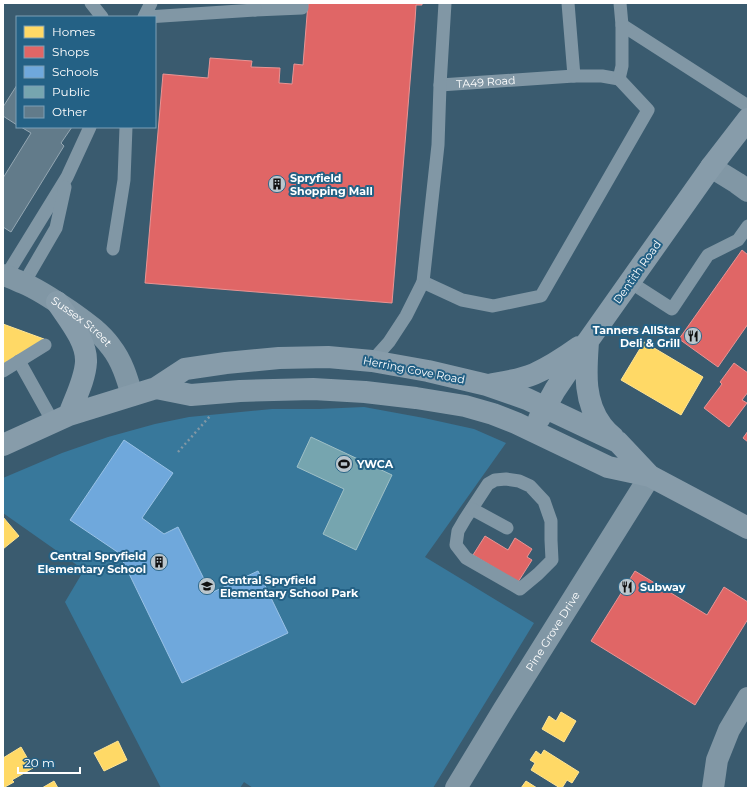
<svg xmlns="http://www.w3.org/2000/svg" width="751" height="791" font-family="Montserrat,sans-serif">
<style>
.green{fill:#38789b}
.homes{fill:#ffd966;stroke:#ffe494}
.shops{fill:#e06666;stroke:#e99494}
.schools{fill:#6fa8dc;stroke:#9ac2e6}
.public{fill:#76a5af;stroke:#9fc0c7}
.building{fill:#627b8a;stroke:#94a7b3}
.lines{fill:none;stroke-linecap:round;stroke-linejoin:round}
.path{stroke:#8197a5;stroke-width:2.5;stroke-dasharray:2 3;stroke-linecap:butt}
.service{stroke:#8197a5;stroke-width:13}
.minor{stroke:#8197a5;stroke-width:22}
.tertiary{stroke:#8197a5;stroke-width:22}
.secondary{stroke:#879caa;stroke-width:22}
.labels{text-anchor:middle;dominant-baseline:central;stroke-width:4;stroke-linejoin:round;paint-order:stroke}
.street-label{font-size:11px;fill:#fff;stroke:#246185}
.poi-label{font-size:11px;font-weight:bold;fill:#fff;stroke:#246185;text-anchor:start}
</style>
<rect width="100%" height="100%" fill="#3a5b6f"/>
<!-- green -->
<path class="green" d="M364,407L424,418L474,429L506,443L425,557L534,623L433,788H253L244,782L240,788H161L65,602L84,570L3,513V478L62,453L108,437L155,424L189,417L272,409H319Z"/>
<!-- homes -->
<path class="homes" d="M3,324L44,339L3,364Z
M644,342L703,377L681,415L621,380Z
M3,517L19,536L3,549Z
M561,712L576,721L564,742L542,729L549,716L556,721Z
M118,741L127,760L104,771L94,753Z
M21,747L33,768L12,780L14,782L3,788V758Z
M544,750L579,772L572,783L567,780L562,788H560L531,770L535,763L530,760L536,751L541,755Z
M54,781L58,788H42Z
M526,781L537,788H521Z"/>
<!-- shops -->
<path class="shops" d="M308,3H422V5H416L415,21L392,303L145,283L163,74L208,78L210,58L252,61L251,67L280,68L279,83L292,84L294,64L303,65Z
M742,250L748,255V324L718,367L679,339Z
M734,363L748,373V392L742,400L747,403L729,427L704,408L722,384L720,382Z
M748,431V442L743,438Z
M485,536L508,550L515,538L532,549L527,557L532,560L518,582L473,555Z
M635,571L707,615L724,587L748,602V619L695,705L591,641Z"/>
<!-- schools -->
<path class="schools" d="M124,440L173,473L142,518L164,534L178,527L211,593L258,571L288,633L182,683L119,553L70,520Z"/>
<!-- public -->
<path class="public" d="M311,437L392,475L356,550L323,534L344,489L297,467Z"/>
<!-- building -->
<path class="building" d="M17,85V125L3,116V107Z
M21,127H72L61,143L64,146L11,232L3,227V178L31,133Z"/>
<g class="lines">
<!-- path -->
<path class="path" d="M178,452L211,415"/>
<!-- service -->
<g class="service">
<path d="M91,3L102,17"/>
<path d="M568,3L574,76"/>
<path d="M255,10L302,8V3"/>
<path d="M144,17L151,3"/>
<path d="M147,17L255,10L254,3"/>
<path d="M622,25L748,106"/>
<path id="s1" d="M440,85L574,76H602L619,79L622,66V25L620,3"/>
<path d="M113,249L124,180L126,127"/>
<path d="M6,276L67,177L90,127"/>
<path d="M423,282L462,300L493,306L541,296L648,110L619,79"/>
<path d="M630,282L672,309L708,255L738,240L748,226"/>
<path d="M24,283L56,228L65,187"/>
<path d="M19,361L53,422"/>
<path d="M372,361L389,342L406,316L423,282L438,145L440,85L445,3"/>
<path d="M3,371L45,345"/>
<path d="M506,479L519,481L530,486L544,501L551,521V540L552,560L538,574L520,589L466,558L456,545L458,531L465,519L488,484L495,480Z"/>
<path d="M472,509L507,528"/>
</g>
<!-- minor -->
<g class="minor">
<path d="M711,167L737,183L748,191"/>
<path id="s2" d="M456,788L504,709L650,476"/>
<path d="M713,788L717,760L729,730L748,698"/>
</g>
<!-- tertiary -->
<path class="tertiary" id="s3" d="M3,275C10,277 16,280 23,283C40,290 57,302 73,313C87,323 101,333 111,347C122,361 127,378 132,395"/>
<!-- secondary -->
<path class="secondary" d="M57,302C68,319 87,341 86,362C85,380 75,398 69,415
M588,342C586,371 583,401 602,426C605,430 609,434 613,437
M489,385C504,382 520,380 534,374C550,367 565,357 579,347
M156,388L191,395L240,391L313,389L365,392L416,398L465,406L493,414L516,423L608,467L650,476L748,528
M539,419L555,390L588,341L711,167L748,119
M3,445L69,415L156,388L185,369L226,363L279,358L328,357L372,361L428,371L487,385L527,399L618,442L650,476"/>
</g>
<!-- icons -->
<defs>
<symbol id="building-disc" viewBox="-11 -11 22 22"><circle r="9.5" fill="#bac6cd" stroke="#246185"/><path d="M-4-6H4V6H1V3H-1V6H-4ZM-2.5-4.3h1.7v1.8h-1.7ZM.8-4.3h1.7v1.8H.8ZM-2.5-1h1.7V.8h-1.7ZM.8-1h1.7V.8H.8Z" fill="#111"/></symbol>
<symbol id="restaurant-disc" viewBox="-11 -11 22 22"><circle r="9.5" fill="#bac6cd" stroke="#246185"/><path d="M-5-6h1v4h1v-4h1v4h1v-4h1v5L-1.5 .5V6h-2V.5L-5-1ZM5-6V6H3V1.5H1.5Q1.5-4 5-6Z" fill="#111"/></symbol>
<symbol id="stadium-disc" viewBox="-11 -11 22 22"><circle r="9.5" fill="#bac6cd" stroke="#246185"/><path d="M0-5a6.5 5 0 1 0 0 10a6.5 5 0 1 0 0-10ZM-3.5-1.8h7v3.6h-7Z" fill="#111"/></symbol>
<symbol id="school-disc" viewBox="-11 -11 22 22"><circle r="9.5" fill="#bac6cd" stroke="#246185"/><path d="M0-5L7-2L0 1L-7-2ZM-4 1L0 2.5L4 1V4Q0 6-4 4Z" fill="#111"/></symbol>
</defs>
<g fill-rule="evenodd">
<use href="#building-disc" x="267" y="174" width="20" height="20"/>
<use href="#restaurant-disc" x="683" y="326" width="20" height="20"/>
<use href="#stadium-disc" x="334" y="454" width="20" height="20"/>
<use href="#building-disc" x="149" y="552" width="20" height="20"/>
<use href="#school-disc" x="197" y="576" width="20" height="20"/>
<use href="#restaurant-disc" x="617" y="577" width="20" height="20"/>
</g>
<g class="labels">
<!-- street labels -->
<g class="street-label">
<text stroke="none"><textPath href="#s1" startOffset="46">TA49 Road</textPath></text>
<text transform="translate(637 272) rotate(-55)">Dentith Road</text>
<text stroke="none"><textPath href="#s3" startOffset="92">Sussex Street</textPath></text>
<text transform="translate(414 370) rotate(11)">Herring Cove Road</text>
<text stroke="none"><textPath href="#s2" startOffset="184">Pine Grove Drive</textPath></text>
</g>
<!-- poi labels -->
<g class="poi-label">
<text x="290" y="178">Spryfield<tspan x="290" dy="13">Shopping Mall</tspan></text>
<text x="680" y="330" text-anchor="end">Tanners AllStar<tspan x="680" dy="13">Deli &amp; Grill</tspan></text>
<text x="357" y="464">YWCA</text>
<text x="146" y="556" text-anchor="end">Central Spryfield<tspan x="146" dy="13">Elementary School</tspan></text>
<text x="220" y="580">Central Spryfield<tspan x="220" dy="13">Elementary School Park</tspan></text>
<text x="640" y="587">Subway</text>
</g>
</g>
<!-- border -->
<rect width="751" height="791" fill="none" stroke="#ffffff" stroke-width="8"/>
<!-- legend -->
<rect x="16" y="16" width="140" height="112" fill="#246185" stroke="#7ca0b6"/>
<rect x="24" y="26" width="20" height="12" fill="#ffd966" stroke="#7ca0b6"/>
<text x="52" y="36" font-size="12" fill="#ffffff">Homes</text>
<rect x="24" y="46" width="20" height="12" fill="#e06666" stroke="#7ca0b6"/>
<text x="52" y="56" font-size="12" fill="#ffffff">Shops</text>
<rect x="24" y="66" width="20" height="12" fill="#6fa8dc" stroke="#7ca0b6"/>
<text x="52" y="76" font-size="12" fill="#ffffff">Schools</text>
<rect x="24" y="86" width="20" height="12" fill="#76a5af" stroke="#7ca0b6"/>
<text x="52" y="96" font-size="12" fill="#ffffff">Public</text>
<rect x="24" y="106" width="20" height="12" fill="#627b8a" stroke="#7ca0b6"/>
<text x="52" y="116" font-size="12" fill="#ffffff">Other</text>
<!-- scale -->
<path d="M18 767v6h62v-6" fill="none" stroke="#ffffff" stroke-width="2"/>
<text x="24" y="767" font-size="12" fill="#ffffff" stroke="#246185" stroke-width="3" paint-order="stroke">20 m</text>
</svg>
